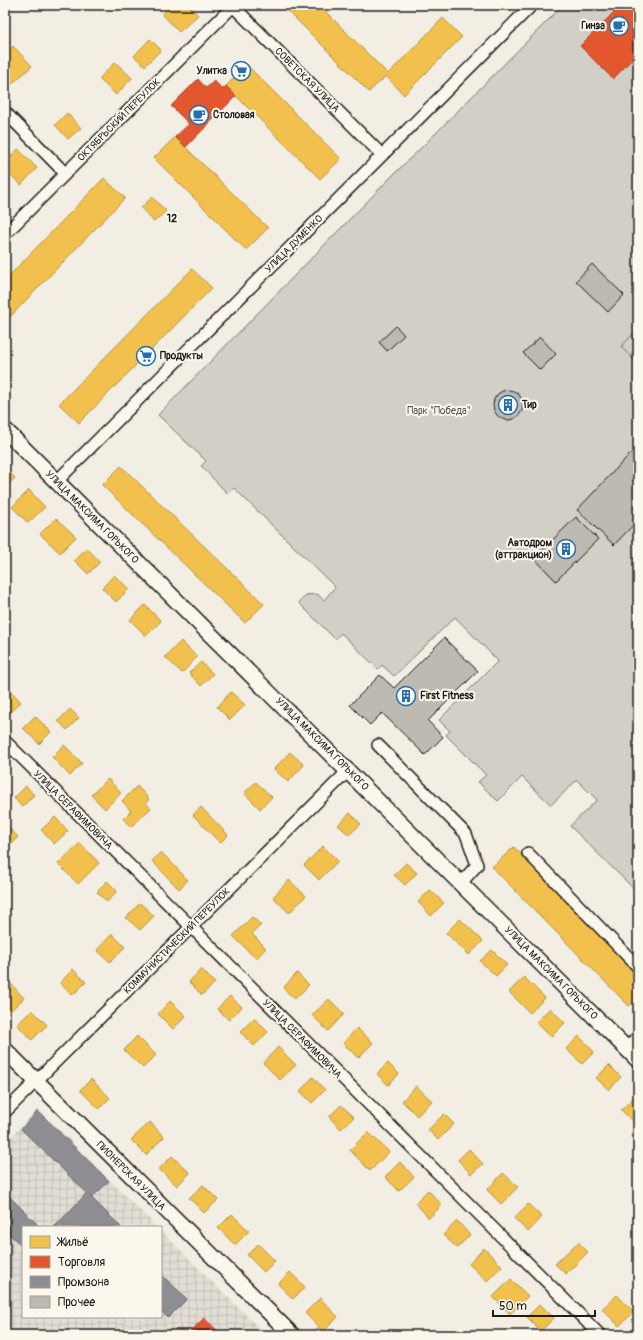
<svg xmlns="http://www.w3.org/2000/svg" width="643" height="1340" font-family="Pangolin,sans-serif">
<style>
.industrial{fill:url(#industrial-grid)}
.green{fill:#d2cfc6;stroke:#777671}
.forest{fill:url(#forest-firs);stroke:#777671}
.homes{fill:#f2c14e;stroke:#b2903f}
.shops{fill:#e4572e;stroke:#a84529}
.industry{fill:#8d8d92;stroke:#6b6b6f}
.building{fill:#bdbab1;stroke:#1c1c1c}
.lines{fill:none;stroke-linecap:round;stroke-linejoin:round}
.street-casing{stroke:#1c1c1c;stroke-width:14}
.secondary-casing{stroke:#1c1c1c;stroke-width:18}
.street{stroke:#fbf7ec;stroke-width:11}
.secondary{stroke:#fbf7ec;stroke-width:15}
.labels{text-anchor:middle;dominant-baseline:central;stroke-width:4;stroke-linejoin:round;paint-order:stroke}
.poi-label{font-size:10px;font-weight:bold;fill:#1c1c1c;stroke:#fbf7ec;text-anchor:start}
.street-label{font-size:10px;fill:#1c1c1c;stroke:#fbf7ec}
.park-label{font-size:10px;fill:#53524f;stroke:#fbf7ec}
.neighbourhood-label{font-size:11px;font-weight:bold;fill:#1c1c1c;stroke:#fbf7ec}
</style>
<defs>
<pattern id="industrial-grid" width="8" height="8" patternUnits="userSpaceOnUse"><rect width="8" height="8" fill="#e2ded5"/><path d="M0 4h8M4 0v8" fill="none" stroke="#c1beb6"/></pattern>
<pattern id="forest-firs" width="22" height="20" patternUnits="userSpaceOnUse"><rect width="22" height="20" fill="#d2cfc6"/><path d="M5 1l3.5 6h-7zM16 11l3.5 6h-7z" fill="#b4b1aa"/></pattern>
</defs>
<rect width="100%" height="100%" fill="#f2eee4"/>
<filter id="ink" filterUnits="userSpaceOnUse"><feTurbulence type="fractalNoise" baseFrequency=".025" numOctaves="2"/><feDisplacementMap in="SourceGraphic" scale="8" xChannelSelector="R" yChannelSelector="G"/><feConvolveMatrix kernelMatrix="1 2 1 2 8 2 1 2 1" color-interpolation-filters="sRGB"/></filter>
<g filter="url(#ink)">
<!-- industrial -->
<path class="industrial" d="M38,1109L157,1227H23V1317H161V1231L266,1335H5V1143Z"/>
<!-- green -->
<path class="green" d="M563,5H638V893L570,826L597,800L577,780L551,805L522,777L498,801L478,782L486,775L446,735L450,731L439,720L498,661L455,617L394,676L382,665L378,669L341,633L335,639L299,603L306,595L317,594L324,600L335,587L234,488L228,494L201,466L206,461L158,415L394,174L423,146Z"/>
<!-- forest -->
<path class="forest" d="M634,333L638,337V364L621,347Z"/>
<!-- homes -->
<path class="homes" d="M172,5H188L198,15L179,32L162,14Z
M282,5H319L388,74L443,18L462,37L404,95L386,76L369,92Z
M150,39L161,50L145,66L134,56Z
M13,46L32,66L11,85L5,79V54Z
M115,62L132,78L116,95L99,79Z
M247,65L341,159L320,179L226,86Z
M67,113L81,128L68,139L55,125Z
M175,137L268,228L246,250L154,158Z
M18,149L37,168L21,185L5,170V162Z
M104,178L125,198L5,322V280Z
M152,197L166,211L154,222L141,208Z
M192,269L212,288L79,423L59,404Z
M121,466L264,604L245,623L102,485Z
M5,468L15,478L5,488Z
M29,490L45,507L28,523L12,507Z
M56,518L76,537L60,553L40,534Z
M87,548L100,562L88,574L74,560Z
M114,575L129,589L116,602L102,588Z
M145,605L161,621L146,636L130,620Z
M181,641L197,657L182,673L165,657Z
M201,662L213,674L201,686L189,673Z
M6,686L21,702L8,714L5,711Z
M231,692L245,705L230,720L217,707Z
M70,709L79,718L67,730L58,721Z
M35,716L51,732L39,744L23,728Z
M64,745L82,763L70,776L52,757Z
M290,752L304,765L288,782L274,769Z
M108,779L121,793L105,809L91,795Z
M256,782L272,797L260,809L244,793Z
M26,786L34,795L22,807L14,798Z
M137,786L149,799L146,803L151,808L131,827L123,819L131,811L122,801Z
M201,807L228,835L220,843L193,815Z
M350,813L361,824L349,835L338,825Z
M55,817L68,831L54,844L41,830Z
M9,828L18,837L5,850V832Z
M80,843L99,863L78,884L58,864Z
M323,846L338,861L319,880L304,865Z
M514,847L638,976V997L629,1006L492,867Z
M161,852L188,880L179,889L152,861Z
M406,863L417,873L405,885L394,875Z
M289,880L306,896L289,913L273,897Z
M107,881L117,891L107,902L97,892Z
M430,890L444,903L431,916L418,902Z
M140,903L154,916L140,930L126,918Z
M252,917L261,925L252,934L266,948L256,959L233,936Z
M460,919L483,941L469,955L446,933Z
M112,934L125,947L110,962L97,950Z
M492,950L507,965L496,976L480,961Z
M73,969L86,982L73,995L60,983Z
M201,969L215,983L202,995L189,982Z
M297,973L309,985L295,999L283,988Z
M524,977L545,998L530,1013L509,992Z
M10,983L24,998L7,1014L5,1011V988Z
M230,996L242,1007L229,1020L217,1009Z
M329,999L344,1014L328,1031L312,1015Z
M170,1001L186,1016L173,1029L158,1014Z
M550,1008L565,1023L551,1037L536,1022Z
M32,1010L47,1025L32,1040L17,1025Z
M254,1018L268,1032L254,1046L240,1032Z
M357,1028L373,1043L358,1058L343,1043Z
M137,1036L156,1055L143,1068L124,1050Z
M579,1036L594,1052L582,1064L566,1049Z
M278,1047L296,1065L280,1080L263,1063Z
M388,1063L399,1074L388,1085L377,1074Z
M609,1065L621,1077L609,1090L596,1078Z
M313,1077L325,1090L312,1103L300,1091Z
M91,1079L110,1098L99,1109L80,1090Z
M416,1086L432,1101L417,1116L402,1101Z
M637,1094L638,1096L637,1125L621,1110Z
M341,1105L354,1117L341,1129L329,1117Z
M444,1114L454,1124L438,1140L428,1130Z
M150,1122L164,1137L146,1155L131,1140Z
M368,1132L389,1152L370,1171L350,1150Z
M469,1149L483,1164L471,1174L458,1160Z
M172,1156L190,1173L177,1186L159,1169Z
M400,1162L414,1177L399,1191L385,1177Z
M503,1173L518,1187L501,1204L487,1190Z
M203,1185L218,1200L204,1213L189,1198Z
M428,1190L442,1205L429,1218L415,1203Z
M528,1204L542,1217L528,1232L514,1218Z
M232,1214L249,1231L235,1245L218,1228Z
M457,1221L470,1235L457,1248L443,1235Z
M578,1242L588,1252L566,1274L555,1264Z
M258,1244L275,1261L264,1272L247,1255Z
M484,1248L502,1266L487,1281L469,1264Z
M290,1272L305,1287L293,1299L278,1284Z
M511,1279L528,1296L510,1314L493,1297Z
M617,1295L634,1312L619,1326L602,1309Z
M320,1298L338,1317L323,1332L305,1313Z
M540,1304L554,1318L541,1331L527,1317Z
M347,1329L354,1335H341Z"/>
<!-- shops -->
<path class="shops" d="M621,5H638V53L613,79L580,46Z
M198,79L206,88L214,81L223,89L226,86L236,96L186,147L175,137L189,124L171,106Z
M204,1318L222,1335H187Z"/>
<!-- industry -->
<path class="industry" d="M38,1111L109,1181L92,1198L21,1129Z
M5,1192L40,1227H23V1247L5,1230Z
M87,1193L121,1227H54Z
M161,1274L187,1299L168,1318L161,1311Z"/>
<!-- building -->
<path class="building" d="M592,264L624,295L608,312L576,281Z
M396,326L404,335L387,351L379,342Z
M540,337L556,354L540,370L523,353Z
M493 405a15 15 0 1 1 30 0a15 15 0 1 1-30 0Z
M631,453L638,459V520L614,545L577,510Z
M576,517L598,539L556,581L534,558Z
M444,638L478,671L428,721L443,737L425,755L382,713L370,725L350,705L380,675L394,688Z"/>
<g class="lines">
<defs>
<path id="street" d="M232,5L382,155
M5,112L65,173
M5,234L233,6
M56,482L532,5
M5,741L600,1335
M378,745L466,834L477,865L461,883
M528,853L638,967
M626,1048L638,1037
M5,1112L349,770"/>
<path id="secondary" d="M5,430L638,1060
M5,1050L292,1335"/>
</defs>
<!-- street casing -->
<use href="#street" class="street-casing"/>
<!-- secondary casing -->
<use href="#secondary" class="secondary-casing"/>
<!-- street -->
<use href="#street" class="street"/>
<!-- secondary -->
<use href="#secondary" class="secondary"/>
</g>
</g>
<!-- icons -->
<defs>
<symbol id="cafe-ring" viewBox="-11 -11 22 22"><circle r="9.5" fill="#fbf7ec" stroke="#1f6fb2" stroke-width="1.5"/><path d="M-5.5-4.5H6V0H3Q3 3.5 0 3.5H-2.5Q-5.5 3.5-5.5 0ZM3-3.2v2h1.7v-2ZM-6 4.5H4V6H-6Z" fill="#1f6fb2"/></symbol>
<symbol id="supermarket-ring" viewBox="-11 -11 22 22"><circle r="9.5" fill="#fbf7ec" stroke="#1f6fb2" stroke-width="1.5"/><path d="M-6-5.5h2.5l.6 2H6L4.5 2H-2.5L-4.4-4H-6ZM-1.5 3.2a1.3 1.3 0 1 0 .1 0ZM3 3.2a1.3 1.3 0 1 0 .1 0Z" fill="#1f6fb2"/></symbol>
<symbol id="building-ring" viewBox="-11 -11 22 22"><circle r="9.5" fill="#fbf7ec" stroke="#1f6fb2" stroke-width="1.5"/><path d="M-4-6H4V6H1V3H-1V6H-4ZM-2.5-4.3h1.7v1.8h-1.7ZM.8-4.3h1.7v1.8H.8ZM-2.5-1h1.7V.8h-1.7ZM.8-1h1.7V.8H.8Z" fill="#1f6fb2"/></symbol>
</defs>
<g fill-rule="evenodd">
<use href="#cafe-ring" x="608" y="15" width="22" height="22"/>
<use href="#supermarket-ring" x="230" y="60" width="22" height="22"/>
<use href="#cafe-ring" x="188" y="104" width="22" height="22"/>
<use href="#supermarket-ring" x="135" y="345" width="22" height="22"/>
<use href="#building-ring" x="497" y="394" width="22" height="22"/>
<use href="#building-ring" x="555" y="538" width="22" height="22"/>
<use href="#building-ring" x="395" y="685" width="22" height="22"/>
</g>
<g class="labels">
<!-- poi labels -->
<g class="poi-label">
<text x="605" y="26" text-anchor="end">Гинза</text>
<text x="227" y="71" text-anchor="end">Улитка</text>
<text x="213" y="115">Столовая</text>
<text x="160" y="356">Продукты</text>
<text x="522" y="405">Тир</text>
<text x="552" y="543" text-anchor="end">Автодром<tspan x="552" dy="12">(аттракцион)</tspan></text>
<text x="420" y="696">First Fitness</text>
</g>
<!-- street labels -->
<g class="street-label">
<text transform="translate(307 80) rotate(45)">СОВЕТСКАЯ УЛИЦА</text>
<text transform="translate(119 120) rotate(-45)">ОКТЯБРЬСКИЙ ПЕРЕУЛОК</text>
<text transform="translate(294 244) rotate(-45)">УЛИЦА ДУМЕНКО</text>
<text transform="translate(92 517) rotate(45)">УЛИЦА МАКСИМА ГОРЬКОГО</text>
<text transform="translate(322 744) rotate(45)">УЛИЦА МАКСИМА ГОРЬКОГО</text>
<text transform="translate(73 810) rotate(45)">УЛИЦА СЕРАФИМОВИЧА</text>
<text transform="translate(177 941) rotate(-45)">КОММУНИСТИЧЕСКИЙ ПЕРЕУЛОК</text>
<text transform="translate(551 973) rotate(45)">УЛИЦА МАКСИМА ГОРЬКОГО</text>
<text transform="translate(302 1039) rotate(45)">УЛИЦА СЕРАФИМОВИЧА</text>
<text transform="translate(131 1176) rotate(45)">ПИОНЕРСКАЯ УЛИЦА</text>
</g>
<!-- park labels -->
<g class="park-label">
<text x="439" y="411">Парк "Победа"</text>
</g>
<!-- neighbourhood labels -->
<g class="neighbourhood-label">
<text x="172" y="218">12</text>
</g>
</g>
<!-- margin -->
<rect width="643" height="1340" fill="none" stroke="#fbf7ec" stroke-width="20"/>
<rect x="10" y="10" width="623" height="1320" fill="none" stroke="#1c1c1c" stroke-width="1.5" filter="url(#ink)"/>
<!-- legend -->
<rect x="22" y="1226" width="140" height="92" fill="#fbf7ec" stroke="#a29f99"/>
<rect x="30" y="1236" width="20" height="12" fill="#f2c14e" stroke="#a29f99"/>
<text x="58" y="1246" font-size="12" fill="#1c1c1c">Жильё</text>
<rect x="30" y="1256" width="20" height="12" fill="#e4572e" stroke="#a29f99"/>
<text x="58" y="1266" font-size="12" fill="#1c1c1c">Торговля</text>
<rect x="30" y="1276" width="20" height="12" fill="#8d8d92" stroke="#a29f99"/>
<text x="58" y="1286" font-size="12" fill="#1c1c1c">Промзона</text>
<rect x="30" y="1296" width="20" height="12" fill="#bdbab1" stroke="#a29f99"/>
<text x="58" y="1306" font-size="12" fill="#1c1c1c">Прочее</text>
<!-- scale -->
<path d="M493 1310v6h102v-6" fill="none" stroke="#1c1c1c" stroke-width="2"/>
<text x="499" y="1310" font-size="12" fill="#1c1c1c" stroke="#fbf7ec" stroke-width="3" paint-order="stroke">50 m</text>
</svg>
